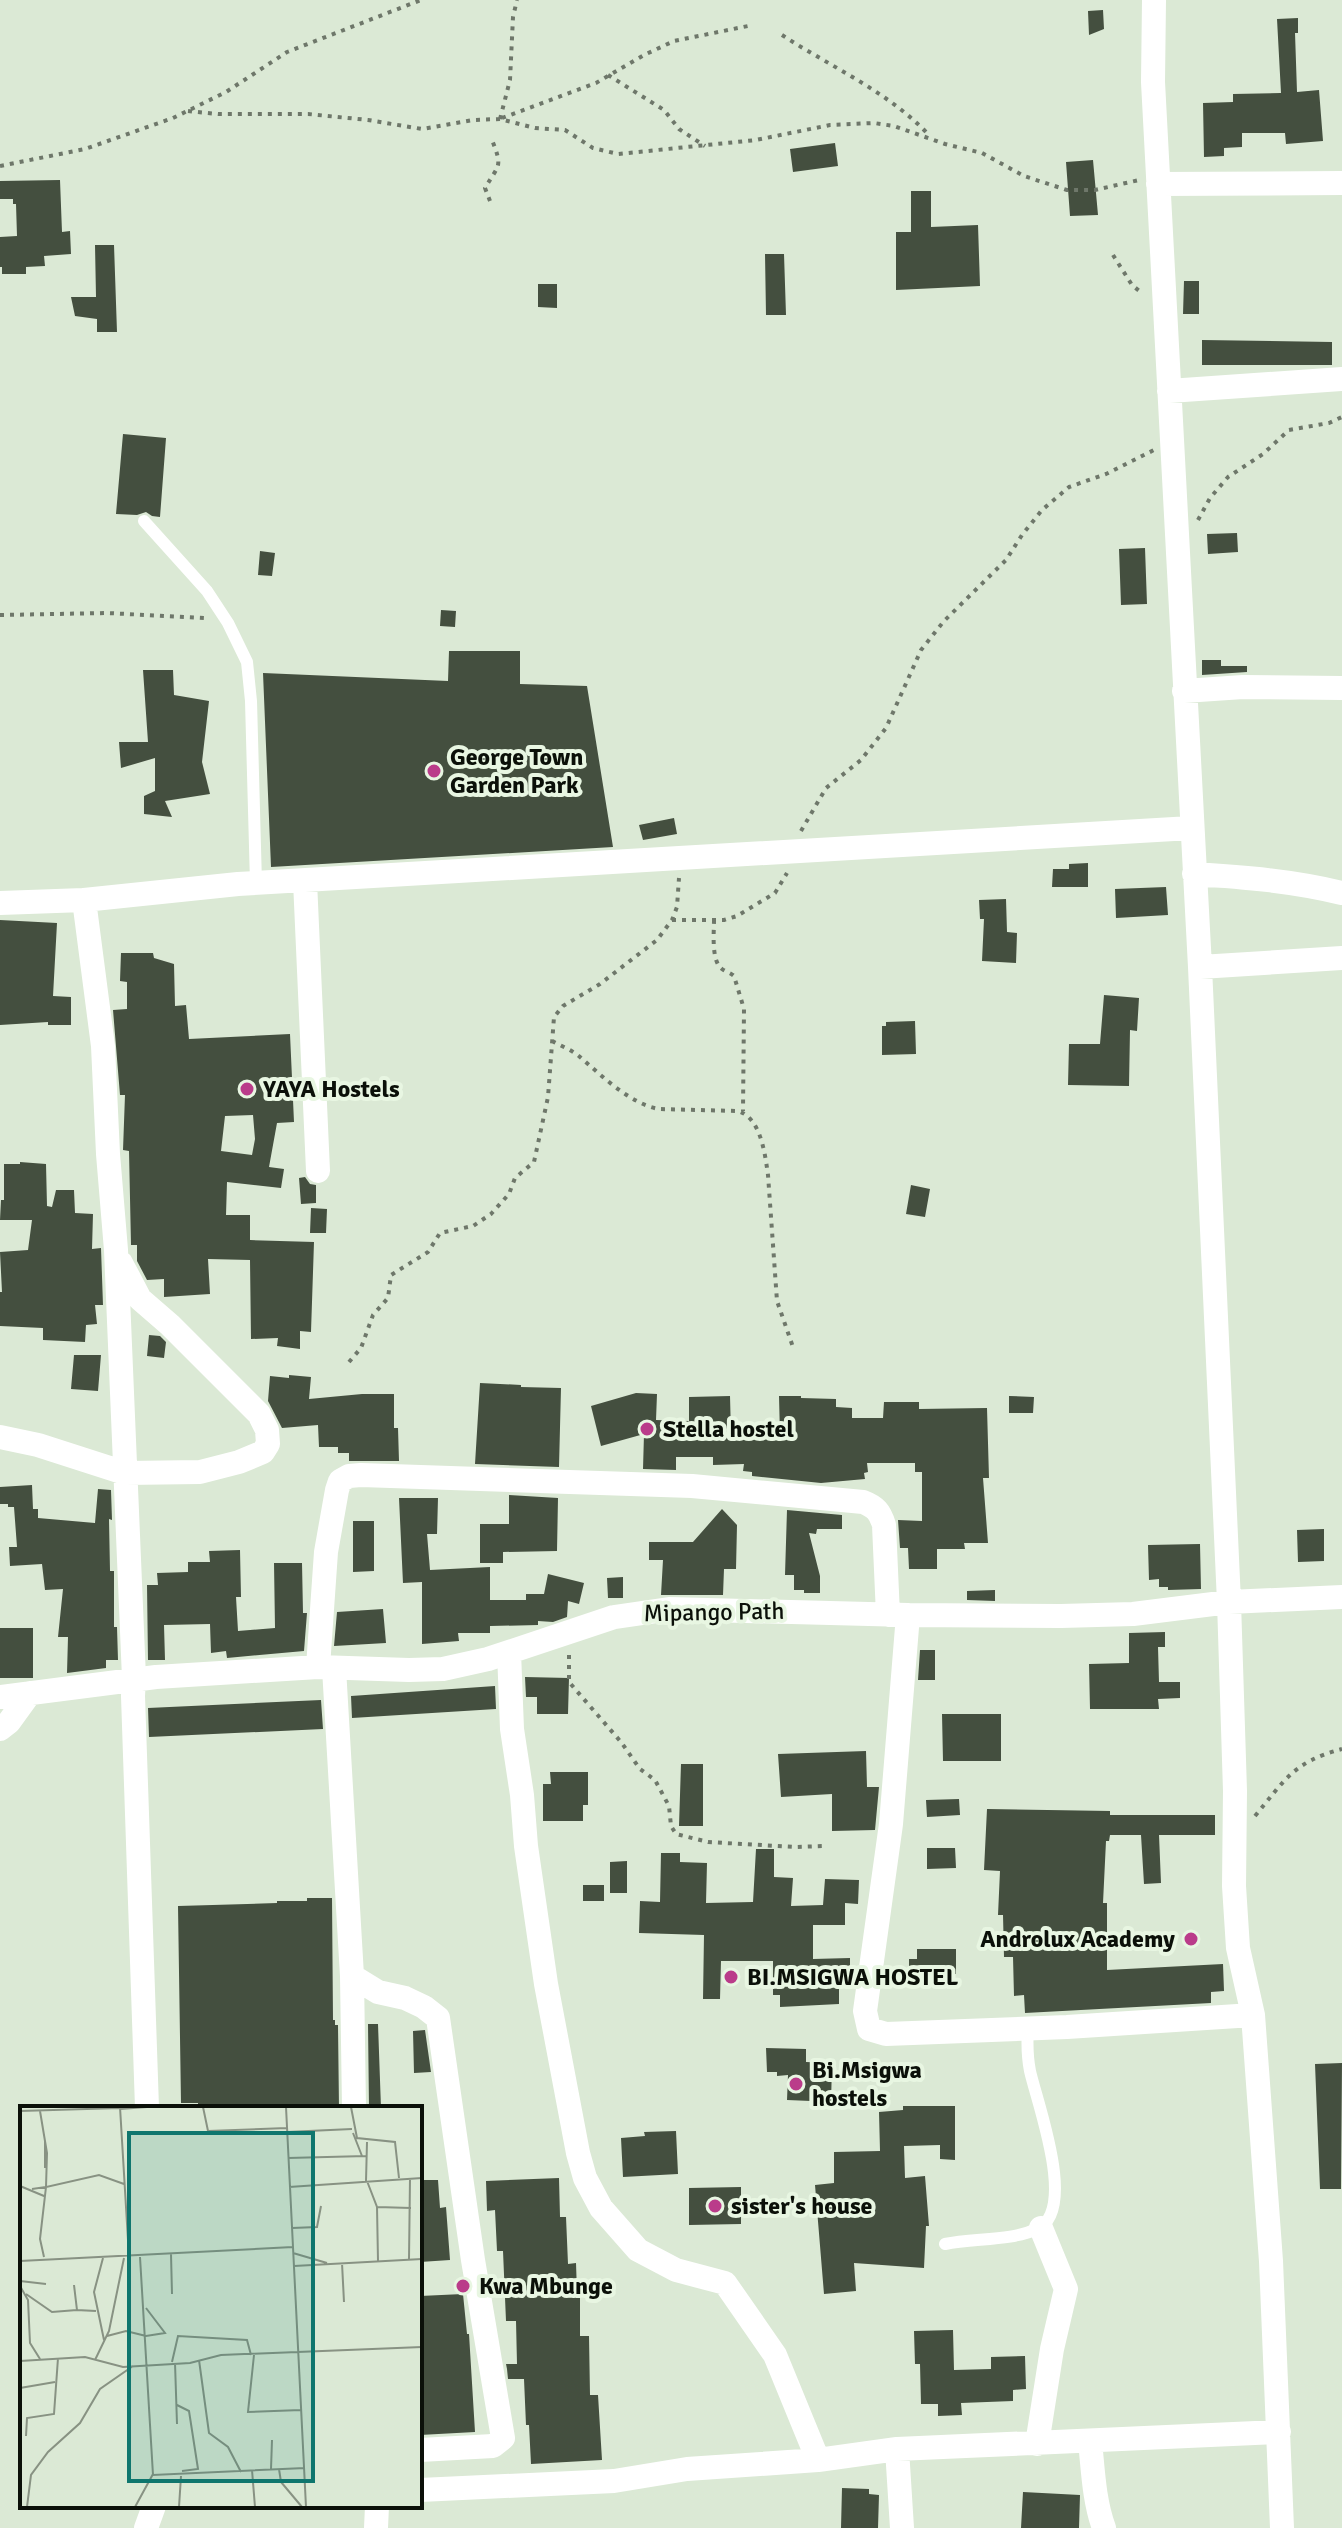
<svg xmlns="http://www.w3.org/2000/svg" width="1342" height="2528" font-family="Signika,sans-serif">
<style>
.building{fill:#444f3f;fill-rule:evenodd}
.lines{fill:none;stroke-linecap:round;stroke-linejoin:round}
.path{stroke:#6e776a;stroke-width:4;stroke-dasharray:4 6;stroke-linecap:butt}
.lane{stroke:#fff;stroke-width:12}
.street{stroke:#fff;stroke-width:24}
.poi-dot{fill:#ba3c8a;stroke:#e8f6e2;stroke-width:3}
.labels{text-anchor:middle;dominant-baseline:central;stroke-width:8;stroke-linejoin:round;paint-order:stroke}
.poi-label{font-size:24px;font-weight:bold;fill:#0b1009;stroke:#e8f6e2;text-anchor:start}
.street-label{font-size:24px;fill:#0b1009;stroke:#e8f6e2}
.inset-road{fill:none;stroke:#889283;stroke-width:2}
.view{fill:#0f766e;fill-opacity:0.15;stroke:#0f766e;stroke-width:4}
.inset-edge{fill:none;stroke:#0b1009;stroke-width:4}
</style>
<rect width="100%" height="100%" fill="#dbe9d5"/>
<!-- building -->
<path class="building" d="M1103,10L1104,29L1089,35L1088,11Z
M1298,18V33H1295L1297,92L1319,90L1323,141L1286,144L1285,133H1242V147L1224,148V156L1204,157L1203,103L1233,102V94L1281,93L1277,19Z
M835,143L838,166L793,172L790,149Z
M1093,160L1098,215L1070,216L1066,162Z
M60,180L62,232L70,231L71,254L44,256L45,266L26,267V274H2V267H0V237L17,236L16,204H13V199H0V181Z
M911,191H931V227L978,225L980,286L896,290V232H911Z
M95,245H114L117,332H97V319L75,316L71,297H96Z
M765,254H784L786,315H766Z
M1184,281H1199V314H1183Z
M538,284H557V308L538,307Z
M1202,340L1332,342V365H1202Z
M123,434L166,438L160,517L152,516L146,512L137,515L116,514Z
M1237,533L1238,552L1208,554L1207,534Z
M1145,548L1147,604L1121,605L1119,549Z
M260,551L275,553L272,576L258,575Z
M441,610L456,611L455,627L440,626Z
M449,651H520V684L587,686L613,847L271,867L263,673L448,681Z
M1202,660H1221V666H1247V672L1202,675Z
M143,670H173L174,695L209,701L202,762L210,794L165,801L172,817L144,814V796L155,791V758L121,768L119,742H148Z
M674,818L677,834L643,840L639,825Z
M1088,863V887H1052L1053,869H1069V864Z
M1166,887L1168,915L1116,918L1115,889Z
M1006,899L1007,932L1017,933L1016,963L982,961L984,919H980L979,900Z
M0,920L57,923L53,996L71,997V1025H48V1022L0,1025Z
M121,953H153L154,958L174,964L175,1006L186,1005L189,1039L290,1034L294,1122L277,1123L269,1167L284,1169L281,1188L227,1182L226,1215H250V1240L314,1242L311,1332L300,1331V1349L277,1346L278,1338L251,1339L250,1260L208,1259L210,1294L164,1297V1279L147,1280L137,1261V1245H131L129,1151L123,1150L125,1095H120L113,1010L127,1009V982L120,981ZM253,1115L255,1139L252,1155L221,1151L225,1116Z
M1104,995L1139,998L1137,1031L1130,1030L1129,1086L1068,1085L1069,1044H1100Z
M915,1021L916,1054L882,1055V1026H886V1022Z
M20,1162L46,1164L47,1206L52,1207L56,1190H74L75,1213L93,1214L92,1249L101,1248L103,1305H95L97,1324L86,1325L85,1342L43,1340V1328L0,1326V1292H2L0,1252L28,1250L32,1220H0L1,1200H4V1164H20Z
M305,1177L310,1184L316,1185V1203L301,1204L299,1178Z
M911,1185L930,1189L925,1217L906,1214Z
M311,1208L327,1209L326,1233H310Z
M149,1335L160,1336L166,1342L164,1358L147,1356Z
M74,1355H101L98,1391L71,1389Z
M289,1375L311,1377L309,1399L362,1394H394V1428H398L399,1461H349V1453H338V1447H319L318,1425L282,1428L268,1401L270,1376L289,1378Z
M480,1383L521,1385V1387L561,1388L559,1467L475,1464Z
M636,1393L657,1394L656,1420L689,1421V1397L730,1396L731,1434L780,1436L779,1396H801V1398L836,1399V1407L852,1408V1418H883L884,1402H919V1409L987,1408L989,1478H983L988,1543H964L965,1549H937V1569H909L908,1548H900L898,1520L922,1521V1472H915V1463H867L868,1472L864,1473L865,1479L821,1483L752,1476V1472L743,1471L744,1464L713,1465V1457H676V1470L643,1469L644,1434L601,1446L591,1406Z
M1009,1396L1034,1397L1033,1413H1009Z
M32,1485L33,1509H38V1518L95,1523L98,1489L111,1490L112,1520L109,1519L110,1571H114V1627H117L118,1660H106V1668L67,1673L68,1637H58L63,1589L45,1590L42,1564L10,1566L9,1547H17L14,1507H8V1504H0V1487Z
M509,1495L558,1498L557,1551L503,1552V1563H480V1524H509Z
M399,1498H438L437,1534H427L430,1570L490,1567V1600H526V1594H544L548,1574L584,1583L579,1604L568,1601L567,1617L553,1622L538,1621V1625L490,1626V1633H458L459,1641L422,1644V1582L403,1583Z
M722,1509L737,1525L736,1569H724L723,1595H661L663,1560H649V1542H693Z
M787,1510L842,1515V1529H817L816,1534L809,1533L820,1576V1593H804V1590H794V1575H785Z
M353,1521H374V1571L353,1572Z
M1324,1529V1561L1298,1562L1297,1530Z
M1200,1544L1201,1589L1168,1590V1587H1159V1579L1149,1580L1148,1545Z
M240,1550L241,1597H236L238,1631L275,1628L274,1563H302L303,1613H307L304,1651L227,1658L226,1651L211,1653L210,1624L164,1625L165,1660H148L147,1585H158L157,1573L188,1572V1562H210L209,1551Z
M623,1577V1598H608L607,1578Z
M995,1590V1601L967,1600V1591Z
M383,1609L386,1643L334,1646L337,1612Z
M0,1628H33V1678H0Z
M1165,1632V1647H1158L1159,1682H1180V1698L1158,1699L1159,1709H1090L1089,1664L1129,1663V1633Z
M920,1650H935V1680H918Z
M525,1677L569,1678L568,1714H537V1697H526Z
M495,1686L496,1709L352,1718L351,1696Z
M321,1700L323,1729L149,1737L148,1708Z
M942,1714H1001V1761H943Z
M866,1751L867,1787H879L875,1830L832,1831V1794L781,1797L778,1754Z
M681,1764H703V1826H679Z
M550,1772H588V1805H583V1821H543V1784H551Z
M959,1799L960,1815L927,1817L926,1800Z
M987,1809L1110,1811V1815H1215V1835H1159L1161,1883L1144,1884L1141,1835H1110L1109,1841H1106L1103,1903H1107V1970L1223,1964L1224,1991L1211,1992V2003L1025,2013L1024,1995L1014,1996L1013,1957H1004L1003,1915H998L1000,1871L984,1870Z
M927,1848H955L956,1868L927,1869Z
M756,1849H774V1877L793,1878L791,1906L823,1905L825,1879L859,1880L858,1904L845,1903V1925H813V1959L850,1958V1977H839V2004L780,2007V1995H773V1961H721L720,1999H703L704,1935L639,1933L640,1901L660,1902L661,1853H680V1862L707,1863L706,1903L753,1902Z
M627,1861V1893H610V1862Z
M583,1885H604V1901H583Z
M307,1898H332L333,2020H335V2025H338L339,2108H216L198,2107V2103H181L178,1906L277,1903V1901H307Z
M917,1949H956V1974H909V1959H917Z
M368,2024H378L381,2108H369Z
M425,2030L431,2072L414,2073L413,2031Z
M766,2048L806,2049V2062L832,2063L831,2104H811V2101L787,2100L788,2075L777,2076V2072H767Z
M1342,2063L1341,2189H1320L1315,2064Z
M903,2106H955V2160L940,2159V2145L904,2146L905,2178L925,2176L929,2226H926L924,2268L854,2263L856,2291L824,2294L815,2185L834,2183V2152L880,2151L879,2112L903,2110Z
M676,2131L678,2174L623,2177L621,2138L645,2136L644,2132Z
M559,2178L560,2217H566L568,2264L576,2263L577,2292H580V2336H589L590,2395H598L602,2460L531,2464L529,2425H526L524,2379H508L507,2369L506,2364H517L516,2321H506L503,2251H497L495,2210L487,2211L486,2181Z
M420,2180H438L440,2208L446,2207L450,2260L420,2262Z
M741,2187V2224L689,2225V2188Z
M463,2294L467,2334H469L475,2432L420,2435V2296Z
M953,2330L954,2370L991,2369V2357L1025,2356L1026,2389L1013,2390V2401L961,2403L962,2415L938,2416V2404H921L920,2364H915L914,2331Z
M842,2488L869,2489V2494L879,2495L878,2528H841Z
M1023,2492L1080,2495L1079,2528H1021Z"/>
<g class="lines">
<!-- path -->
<path class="path" d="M782,35C831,67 887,91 928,134
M608,75L664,110L679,129L705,146
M188,111L218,114H308L368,120L422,129L473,120L500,119L535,128L565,130L593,148L618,154L756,140L830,125L874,123L894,126L945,144L982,153L1024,176L1067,190H1095L1139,180
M502,118L596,83L644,55L674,41L748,26
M500,119L510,80L513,17L517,0
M0,166L85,149L173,118L226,92L287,52L421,0
M490,201L485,188C499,164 503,168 492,140
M1113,255L1132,285L1143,294
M1198,520L1210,498L1228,477L1263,454L1289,430L1329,423L1342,417
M0,615L107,613L205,618
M801,831L826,788L861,760L886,728L921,650L944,621L1006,560L1022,535L1042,510L1069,487L1106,474L1154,450
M672,920H724L737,916L775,893L787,873
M714,920C714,933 711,961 722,969C726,972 731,973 734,976L744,1009L743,1111
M552,1041C561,1046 572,1050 580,1057C601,1075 630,1104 659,1109L738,1111C761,1118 765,1154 768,1175L777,1301L794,1350
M349,1362L361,1348L373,1315L388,1298L391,1275L428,1252L440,1233L473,1226L491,1214L509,1194L515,1178L534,1162L548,1097L554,1017L563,1006L600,984L657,940L672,920L677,907L679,878
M569,1655V1682L621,1742L640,1769L655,1780L669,1806L671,1826L676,1834L708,1842L795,1847L824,1846
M1255,1816C1285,1780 1293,1762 1342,1749"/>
<!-- lane -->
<path class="lane" d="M144,521L207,591L228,623L247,662L251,701L256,883
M945,2244C974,2238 1011,2241 1037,2229C1078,2211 1037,2103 1030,2071C1027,2056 1027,2043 1028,2028"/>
<!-- street -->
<path class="street" d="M1154,0L1153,82L1200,967L1229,1602L1235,1791L1234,1886L1238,1948L1253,2015L1271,2261L1282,2528
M1158,184L1342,183
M1169,391L1342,379
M1184,691L1243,687L1342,688
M1194,874C1244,877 1293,881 1342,893
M305,881L318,1171
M84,900L103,1046L108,1154L116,1250L134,1678L133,1696L147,2108
M0,903L84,900L238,884L1191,828
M1200,967L1342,958
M0,1437L38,1445L125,1473L200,1472L239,1462L263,1452L268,1444L267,1430L259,1414L170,1325L140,1299L121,1263
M908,1615L891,1824L865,2011L869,2029L886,2034L1067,2027L1253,2015
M509,1652L512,1729L522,1795L526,1846L546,1984L578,2153L585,2178L601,2208L638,2250L676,2270L725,2283L775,2355L818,2460
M318,1667L326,1552L337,1490L340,1481L349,1476L361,1475L692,1486L863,1502C876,1507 880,1512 884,1525L888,1615
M334,1668L352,1976L354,2108
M0,1697L156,1677L318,1667L409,1670L443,1669L488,1659L614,1617L669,1609L908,1615L1061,1616L1133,1614L1229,1602L1342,1597
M0,1729L9,1722L30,1693
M352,1976L378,1992L405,1998L424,2007L438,2018L473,2260L503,2438L493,2446L420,2450
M1090,2441C1093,2470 1094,2501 1104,2528
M1037,2444L1052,2349L1066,2289L1041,2228
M897,2449L902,2528
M420,2490L614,2481L687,2469L818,2460L897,2449L1279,2432
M146,2528L154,2506
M376,2528L377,2506"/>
</g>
<!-- markers -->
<g class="poi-dot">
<circle cx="434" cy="771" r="8"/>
<circle cx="247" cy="1089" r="8"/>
<circle cx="647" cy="1429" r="8"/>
<circle cx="1191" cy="1939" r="8"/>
<circle cx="731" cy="1977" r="8"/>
<circle cx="796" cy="2084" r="8"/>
<circle cx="715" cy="2206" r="8"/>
<circle cx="463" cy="2286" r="8"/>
</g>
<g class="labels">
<!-- poi labels -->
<g class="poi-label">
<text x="450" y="757">George Town<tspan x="450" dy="28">Garden Park</tspan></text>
<text x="263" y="1089">YAYA Hostels</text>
<text x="663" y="1429">Stella hostel</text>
<text x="1175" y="1939" text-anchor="end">Androlux Academy</text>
<text x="747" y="1977">BI.MSIGWA HOSTEL</text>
<text x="812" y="2070">Bi.Msigwa<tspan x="812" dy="28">hostels</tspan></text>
<text x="731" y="2206">sister's house</text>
<text x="479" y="2286">Kwa Mbunge</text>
</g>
<!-- street labels -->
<g class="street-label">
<text transform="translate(714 1612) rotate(-1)">Mipango Path</text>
</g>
</g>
<!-- overview -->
<g transform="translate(20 2106)">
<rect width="402" height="402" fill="#dbe9d5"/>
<path class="inset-road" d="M100,1L109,151M183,1L188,25L267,22M266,1L286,401M331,1L337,32L375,36L379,72M100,3L127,1M0,5L100,2M267,26L332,23M333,27L342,50M25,35V62M268,52L346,50M346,75L347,36M347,75L357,101L358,155M0,80L24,90M269,81L402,72M12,83L26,81L27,47L20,5M357,101L391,102M272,122L297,121L301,100M273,147L307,157M151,148L152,188M24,151L20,133L26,81L79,69L104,78M120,151L133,369L285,362M83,152L74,186L84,234M389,153L390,72M0,155L273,141M322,157L324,196M274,160L402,153M0,175L26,178M54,179L57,204L76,205M0,180L8,194L10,237L20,253M6,188L32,206L57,204M87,230L106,225L126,230L145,227L126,202M234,249L228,306L281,304M75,254L89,225L104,152M179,254L189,327L208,341L221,366M0,255L65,251L103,261L170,257L201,249L402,241M152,256L158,230L227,234L231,249M155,257L157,318M0,282L35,276M157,299L169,305L178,363L162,365M6,330L7,312L34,308L38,252M251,363L252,334M259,363L261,376L282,401M232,364L235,401M7,401L11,369L28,346L60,317L80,283L113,260M115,401L133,368M159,401L161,370M235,401H274"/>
<path class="view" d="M109,27H293V375H109Z"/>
<rect width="402" height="402" class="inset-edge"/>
</g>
</svg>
